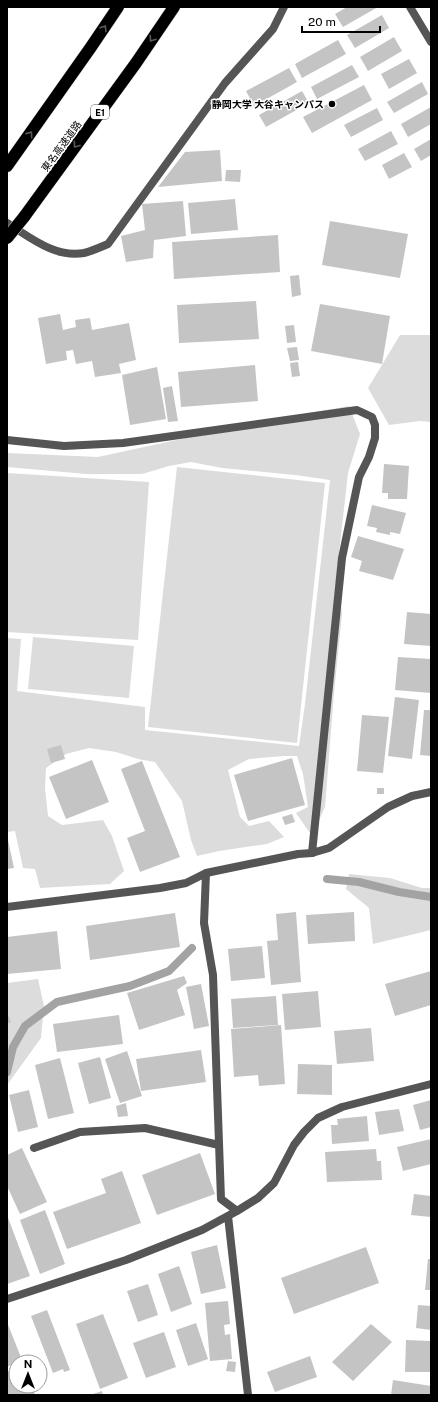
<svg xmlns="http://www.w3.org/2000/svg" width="438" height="1402" font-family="'Public Sans','Noto Sans JP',sans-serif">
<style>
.green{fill:#dcdcdc}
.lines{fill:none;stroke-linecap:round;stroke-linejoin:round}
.stream{stroke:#a3a3a3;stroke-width:8}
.building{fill:#c4c4c4}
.motorway-casing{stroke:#dbdbdb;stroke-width:13}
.minor{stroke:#555;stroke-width:8}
.tertiary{stroke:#555;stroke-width:8}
.motorway{stroke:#000;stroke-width:12}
.motorway-bridge-casing{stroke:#dbdbdb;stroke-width:13;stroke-linecap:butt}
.motorway-bridge{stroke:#000;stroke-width:12}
.oneway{stroke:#595959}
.poi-dot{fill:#000;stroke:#fff;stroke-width:1.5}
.labels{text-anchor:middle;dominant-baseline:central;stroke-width:3;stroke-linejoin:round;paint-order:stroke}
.shield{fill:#fff;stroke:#4c4c4c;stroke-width:1}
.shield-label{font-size:9px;font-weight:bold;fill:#000}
.poi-label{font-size:10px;font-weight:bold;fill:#000;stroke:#fff;text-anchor:end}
.street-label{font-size:10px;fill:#000;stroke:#fff}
</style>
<rect width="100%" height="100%" fill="#fff"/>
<!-- green -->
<path class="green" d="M400,335H431V422L420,421L389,425L368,388Z
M349,406L360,434L348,473L337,571L342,614L334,693L325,807L312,836L296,813L308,807L303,774L297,756H284L249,759L228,770L240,817L249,826L269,821L284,837L267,844L219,851L197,856L191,840L182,801L155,762L138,759L116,752L89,748L66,754L46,768L45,788L48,816L62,825L103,820L112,836L124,871L110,884L40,888L35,869L23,868L15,831L7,832V638L21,639L17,691L145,707V730L299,746L305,704L330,480L295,475L222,468L191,462L169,466L142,474H86L7,467V453L98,457L264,421Z
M177,467L325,483L297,743L148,727Z
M7,473L149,482L138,640L7,632Z
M33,637L134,646L129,698L28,689Z
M349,874L390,878L422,888H431V930L373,944L369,908L346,889Z
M38,979L44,1006L41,1038L7,1085V983Z"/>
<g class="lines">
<!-- stream -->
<path class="stream" d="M327,879L359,882L399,892L431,897
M7,1072L13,1047L25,1026L57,1002L130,986L169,971L192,948"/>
</g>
<!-- building -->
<path class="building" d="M347,7H378L343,27L335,14Z
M382,15L389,28L355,48L347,35Z
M394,37L402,51L368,71L360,57Z
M338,40L346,54L302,78L295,64Z
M409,59L417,73L389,89L381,74Z
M352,65L359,77L317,99L311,87Z
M289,68L297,82L254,106L246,91Z
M422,82L428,94L394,113L387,102Z
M364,85L372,100L312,133L303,117Z
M302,91L309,103L266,127L259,115Z
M431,107V124L408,137L401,124Z
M377,108L383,120L351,137L344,125Z
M391,131L398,144L365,161L358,149Z
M431,139V155L421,161L414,149Z
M220,150L222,181L158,187L185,152Z
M404,153L412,167L389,179L382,165Z
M226,170H241L240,182L225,181Z
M235,199L238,230L191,234L188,203Z
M183,201L186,236L154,240L153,258L126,262L121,236L145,230L142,204Z
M330,221L408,234L400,278L322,265Z
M278,235L280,272L174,279L172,242Z
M299,275L301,295L292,297L290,276Z
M256,301L259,339L179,343L177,305Z
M320,304L390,316L382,364L311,351Z
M60,314L63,330L76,327L75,320L90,318L92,330L129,323L136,360L119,364L121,373L95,377L92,361L76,364L73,350L66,351L67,360L46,364L38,318Z
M294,325L296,342L287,343L285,326Z
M297,347L299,360L290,361L287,348Z
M298,362L300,376L292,377L290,363Z
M255,365L258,401L181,407L178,372Z
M157,367L166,419L130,425L122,375Z
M172,386L178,421L168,422L163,388Z
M384,464L409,466L407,499H388V493H382Z
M372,505L406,513L400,534L390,532V535L376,532L377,528L367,526Z
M358,536L404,549L393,580L359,571L362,561L351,557Z
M407,612L431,614V646L404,644Z
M398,657L431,659V693L395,690Z
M395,697L419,700L412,759L388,756Z
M424,710H431V756L420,755Z
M362,715L389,717L383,773L357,771Z
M61,745L65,759L51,763L47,749Z
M292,758L305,805L248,821L234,775Z
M92,760L109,802L66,819L49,777Z
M142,761L180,857L140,872L127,838L145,831L121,769Z
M377,788H384V794H377Z
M292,814L295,822L285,825L282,817Z
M7,835L14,868L7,869Z
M296,912L301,982L271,985L267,941L278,940L276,914Z
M354,912L355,941L308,944L306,915Z
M175,913L180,947L90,960L86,926Z
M57,931L61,969L7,974V937Z
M262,946L265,978L231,981L228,949Z
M431,971V1005L395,1016L385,984Z
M184,976L187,983L177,990L185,1015L139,1030L127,993Z
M201,984L209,1026L194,1029L186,987Z
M318,991L321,1027L285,1030L282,994Z
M276,996L278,1025L233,1028L231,999Z
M7,1012L11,1022L7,1024Z
M119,1015L123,1044L57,1052L53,1024Z
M281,1025L285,1084L259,1086L258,1075L234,1077L231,1029Z
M371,1028L374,1061L337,1064L334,1031Z
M201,1050L206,1082L141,1091L136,1059Z
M127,1051L142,1096L120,1103L105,1059Z
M100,1057L111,1098L89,1104L78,1063Z
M60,1058L74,1113L48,1119L35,1065Z
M298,1064L332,1065V1095L297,1094Z
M29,1090L38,1127L18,1132L9,1095Z
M431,1100V1127L420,1130L413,1105Z
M126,1103L128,1116L118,1117L116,1106Z
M399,1109L404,1131L379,1135L375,1112Z
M367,1116L369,1141L332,1144L331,1125H338L337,1119Z
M431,1139V1164L403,1171L397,1147Z
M22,1148L47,1202L20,1214L7,1186V1155Z
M376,1149L377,1161H381L382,1180L327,1182L325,1152Z
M200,1153L215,1194L157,1215L142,1175Z
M122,1171L141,1223L67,1249L53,1212L106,1193L101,1179Z
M414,1194L431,1196V1217L411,1215Z
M45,1210L65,1264L40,1274L20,1220Z
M7,1215L30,1276L7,1284Z
M217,1245L226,1288L201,1294L191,1252Z
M366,1247L379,1283L294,1314L281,1278Z
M428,1259H431V1290H425Z
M179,1266L192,1304L171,1312L158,1274Z
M148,1284L158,1315L138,1322L127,1291Z
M228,1301L230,1324L224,1325L225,1335L230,1334L232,1359L210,1361L205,1303Z
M418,1305L431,1306V1330L416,1328Z
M47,1310L70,1370L64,1372L63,1369L53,1373L31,1316Z
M103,1314L128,1378L100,1389L76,1324Z
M7,1322L22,1360L7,1367Z
M196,1323L208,1359L188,1366L176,1330Z
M371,1324L392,1342L353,1381L332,1362Z
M164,1332L176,1367L146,1378L133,1343Z
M406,1340L431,1341V1372H405Z
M310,1356L317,1377L275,1392L267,1372Z
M228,1361L236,1362L235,1372L226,1371Z
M16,1369V1386H32L35,1395H7V1372Z
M393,1380L431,1386V1395H391Z
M102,1391L103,1395H90Z"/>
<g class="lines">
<defs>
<path id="motorway" d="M7,166L91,47L118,7
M24,217L136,63L174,7"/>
</defs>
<!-- motorway casing -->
<use href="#motorway" class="motorway-casing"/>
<!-- minor -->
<path class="minor" d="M7,223C31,238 55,258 84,253C92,251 101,247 108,244L225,83L273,29L284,7
M7,440L64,446L123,443L357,410L372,417L375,425V438L369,457L359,477L342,558L312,853
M206,873L204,923L213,975L221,1199L237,1211
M7,907L160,888L186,883L206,873L298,854L312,853L329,848L388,807L412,796L431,792
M34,1148L80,1132L145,1128L219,1145
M228,1216L248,1395
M7,1299L126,1260L202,1230L237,1211L258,1198L274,1183L294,1145L304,1132L318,1118L342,1107L431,1084"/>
<!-- tertiary -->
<path class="tertiary" d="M410,7L431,42"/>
<!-- motorway -->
<use href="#motorway" class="motorway"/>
<defs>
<path id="motorway-bridge" d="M7,238L24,217"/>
</defs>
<!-- motorway-bridge casing -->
<use href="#motorway-bridge" class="motorway-bridge-casing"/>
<!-- motorway-bridge -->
<use href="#motorway-bridge" class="motorway-bridge"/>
</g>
<!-- one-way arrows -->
<defs><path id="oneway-chevron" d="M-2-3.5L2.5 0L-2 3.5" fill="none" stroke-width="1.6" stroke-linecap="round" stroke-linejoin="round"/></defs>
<g class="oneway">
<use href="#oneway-chevron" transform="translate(104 28) rotate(-57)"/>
<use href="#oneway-chevron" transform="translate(152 39) rotate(124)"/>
<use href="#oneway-chevron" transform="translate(30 134) rotate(-55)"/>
<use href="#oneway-chevron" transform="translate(76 145) rotate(126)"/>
</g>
<!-- markers -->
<circle class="poi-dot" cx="332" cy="104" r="4"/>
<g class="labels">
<!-- shield labels -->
<rect class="shield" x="91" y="105" width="18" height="14" rx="3"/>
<g class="shield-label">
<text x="100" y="112">E1</text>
</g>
<!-- poi labels -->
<g class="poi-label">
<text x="324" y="104">静岡大学 大谷キャンパス</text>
</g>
<!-- street labels -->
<g class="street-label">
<text transform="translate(61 146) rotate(-54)">東名高速道路</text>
</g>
</g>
<!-- border -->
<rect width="438" height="1402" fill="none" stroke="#000000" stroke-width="16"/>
<!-- north arrow -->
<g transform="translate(28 1374)"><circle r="19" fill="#ffffff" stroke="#999999"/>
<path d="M0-3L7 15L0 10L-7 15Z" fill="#000000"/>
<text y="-6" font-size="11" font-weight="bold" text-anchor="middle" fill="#000000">N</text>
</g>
<!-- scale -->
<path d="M302 26v6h78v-6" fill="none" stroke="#000000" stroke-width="2"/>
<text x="308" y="26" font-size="12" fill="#000000" stroke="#ffffff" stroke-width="3" paint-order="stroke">20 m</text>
</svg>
